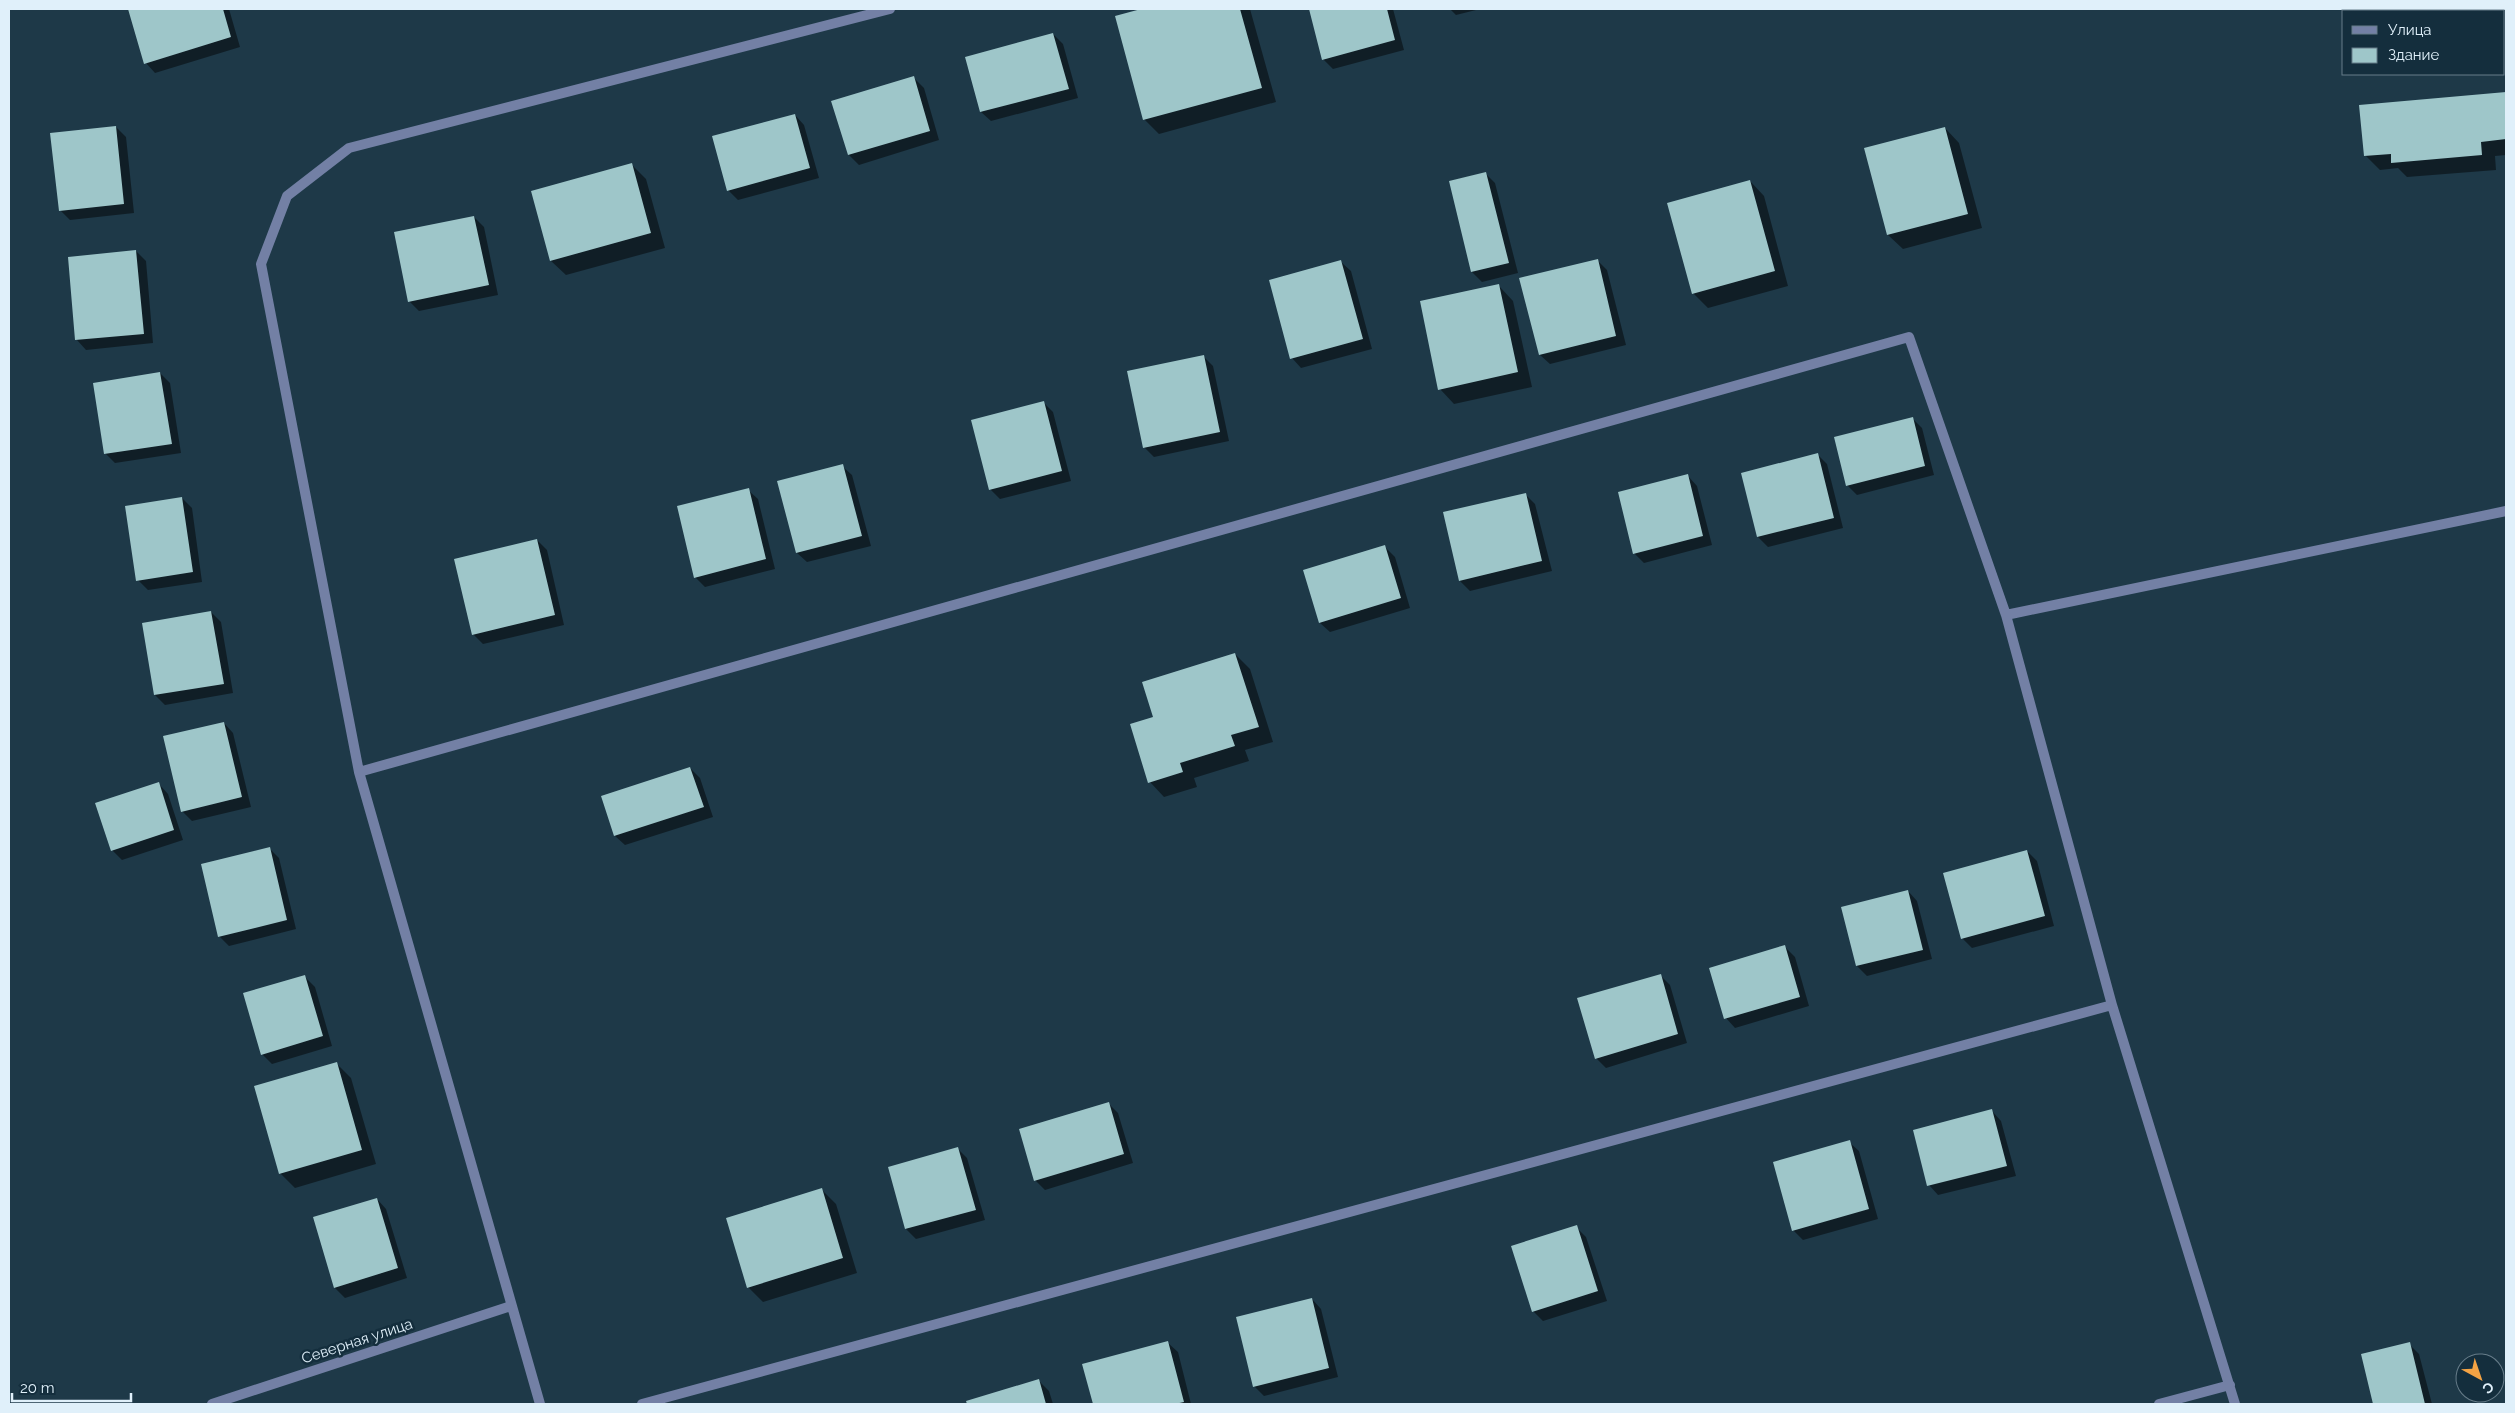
<svg xmlns="http://www.w3.org/2000/svg" width="2515" height="1413" font-family="Raleway,sans-serif">
<style>
.shadow{fill:#0007}
.building{fill:#9ec6c9}
.lines{fill:none;stroke-linecap:round;stroke-linejoin:round}
.street{stroke:#7380a5;stroke-width:10}
.labels{text-anchor:middle;dominant-baseline:central;stroke-width:5;stroke-linejoin:round;paint-order:stroke}
.street-label{font-size:15px;fill:#e0f0fa;stroke:#142e3d}
</style>
<rect width="100%" height="100%" fill="#1e3948"/>
<!-- shadow -->
<path class="shadow" d="M129,9H229L240,47L155,73L146,63Z
M1145,9H1250L1276,102L1159,134L1144,119L1116,17Z
M1310,9H1393L1404,50L1333,69L1323,59Z
M1450,9H1480L1456,15Z
M1053,34L1063,44L1078,98L991,121L981,112Z
M914,78L924,88L939,140L859,165L849,155Z
M2506,93V155L2495,156L2496,170L2407,177L2398,168L2380,170L2365,155L2361,106Z
M795,115L804,125L819,178L738,200L728,190Z
M116,127L126,137L134,213L70,220L60,210Z
M1945,128L1959,143L1982,228L1903,249L1888,235Z
M632,165L646,179L665,248L566,275L551,261L532,192Z
M1485,173L1495,183L1518,273L1482,282L1472,272L1450,181Z
M1750,181L1764,196L1788,286L1708,308L1693,293Z
M474,217L484,227L498,295L419,311L409,301Z
M136,251L146,261L153,343L86,350L77,340Z
M1597,260L1607,270L1626,345L1550,364L1540,355Z
M1341,262L1351,271L1372,349L1301,368L1292,358Z
M1499,286L1513,301L1532,387L1454,404L1440,389Z
M1203,356L1213,366L1229,441L1154,457L1144,447Z
M160,373L170,383L181,453L115,463L105,453Z
M1044,403L1053,412L1071,481L1000,499L990,489Z
M1912,418L1922,428L1934,475L1857,495L1847,485Z
M1818,455L1827,464L1843,528L1768,547L1758,537Z
M842,466L852,475L871,546L807,562L797,553Z
M1688,476L1697,486L1712,545L1644,563L1634,553Z
M748,490L758,499L775,569L705,587L695,577Z
M1525,494L1535,504L1552,571L1470,591L1460,581L1444,513Z
M182,498L192,508L202,582L148,590L138,580Z
M537,540L547,550L564,625L483,644L473,634Z
M1385,547L1395,557L1410,608L1330,632L1320,623Z
M211,612L221,622L233,693L165,705L155,695L143,624Z
M1235,654L1250,669L1273,742L1245,750L1249,761L1194,778L1197,787L1164,797L1150,782L1154,718Z
M224,723L233,733L251,807L192,821L182,811Z
M690,768L700,778L713,817L625,845L615,836Z
M159,784L168,794L183,840L122,860L112,850Z
M269,848L279,858L296,929L229,946L219,936Z
M2027,851L2037,861L2054,926L1972,948L1962,938Z
M1908,891L1917,901L1932,959L1867,976L1857,966L1842,908Z
M1785,947L1795,957L1809,1006L1735,1028L1726,1018Z
M1660,975L1670,985L1687,1043L1606,1068L1596,1058Z
M305,977L315,987L332,1046L272,1064L262,1054Z
M336,1063L351,1078L376,1164L295,1188L280,1173Z
M1108,1103L1118,1113L1133,1163L1045,1190L1035,1180Z
M1992,1111L2001,1121L2016,1176L1938,1195L1929,1185Z
M1849,1142L1859,1151L1878,1219L1803,1240L1793,1230Z
M957,1148L967,1158L985,1220L916,1239L906,1229L889,1168Z
M822,1190L836,1204L857,1273L763,1302L748,1287Z
M377,1199L386,1209L407,1278L345,1298L335,1288L314,1218Z
M1576,1227L1586,1237L1607,1301L1543,1321L1533,1311Z
M1312,1299L1321,1309L1338,1377L1264,1396L1254,1386Z
M1168,1343L1178,1352L1191,1404H1094L1084,1365Z
M2409,1344L2419,1354L2432,1404H2374L2362,1355Z
M1039,1381L1049,1391L1053,1404H968L967,1402Z"/>
<!-- building -->
<path class="building" d="M128,9H223L231,37L144,64Z
M1141,9H1240L1262,88L1143,120L1115,16Z
M1309,9H1387L1395,40L1322,60Z
M1053,33L1069,89L980,112L965,57Z
M914,76L930,131L848,155L831,101Z
M2506,92V139L2481,142L2482,155L2391,163V154L2364,156L2359,105Z
M795,114L810,168L727,191L712,136Z
M116,126L124,204L59,211L50,133Z
M1945,127L1968,214L1887,235L1864,148Z
M632,163L651,233L550,261L531,191Z
M1486,172L1509,263L1471,272L1449,181Z
M1750,180L1775,271L1692,294L1667,203Z
M474,216L489,285L408,302L394,232Z
M136,250L144,334L75,340L68,257Z
M1598,259L1616,336L1539,355L1519,278Z
M1341,260L1363,339L1290,359L1269,280Z
M1499,284L1518,372L1438,390L1420,301Z
M1204,355L1220,432L1143,448L1127,371Z
M160,372L172,444L104,454L93,383Z
M1044,401L1062,471L989,490L971,420Z
M1913,417L1925,466L1846,486L1834,437Z
M1818,453L1834,518L1757,537L1741,473Z
M843,464L862,536L796,553L777,481Z
M1688,474L1703,536L1633,554L1618,492Z
M749,488L766,559L694,578L677,506Z
M1526,493L1542,561L1459,581L1443,512Z
M182,497L193,572L136,581L125,506Z
M537,539L555,615L472,635L454,559Z
M1385,545L1401,598L1319,623L1303,570Z
M211,611L224,684L154,695L142,623Z
M1235,653L1259,727L1231,735L1235,746L1180,763L1183,772L1148,783L1130,724L1153,717L1142,682Z
M224,722L242,797L181,812L163,736Z
M690,767L704,807L614,836L601,796Z
M159,782L174,830L111,851L95,803Z
M270,847L287,920L218,937L201,864Z
M2027,850L2045,916L1961,939L1943,873Z
M1908,890L1923,950L1856,966L1841,907Z
M1785,945L1800,997L1724,1019L1709,968Z
M1661,974L1678,1034L1595,1059L1577,998Z
M305,975L323,1036L261,1055L243,993Z
M337,1062L362,1150L279,1174L254,1086Z
M1109,1102L1124,1154L1034,1181L1019,1129Z
M1992,1109L2007,1166L1927,1186L1913,1130Z
M1850,1140L1869,1209L1792,1231L1773,1162Z
M958,1147L976,1210L905,1229L888,1167Z
M822,1188L843,1258L747,1288L726,1218Z
M377,1198L398,1268L334,1288L313,1217Z
M1577,1225L1598,1291L1532,1312L1511,1246Z
M1312,1298L1329,1368L1253,1387L1236,1317Z
M1168,1341L1184,1402L1175,1404H1093L1082,1364Z
M2410,1342L2425,1404H2373L2361,1354Z
M1039,1379L1046,1404H967L966,1401Z"/>
<g class="lines">
<!-- street -->
<path class="street" d="M2006,615L2506,511
M359,772L1909,337L2006,615L2112,1005L642,1404
M2112,1005L2235,1404
M212,1404L511,1306
M540,1404L359,772L261,264L287,196L349,148L890,9
M2159,1404L2230,1385"/>
</g>
<g class="labels">
<!-- street labels -->
<g class="street-label">
<text transform="translate(357 1341) rotate(-18)">Северная улица</text>
</g>
</g>
<!-- border -->
<rect width="2515" height="1413" fill="none" stroke="#e0f0fa" stroke-width="20"/>
<!-- legend -->
<rect x="2342" y="10" width="162" height="65" fill="#142e3d" stroke="#667c89"/>
<rect x="2352" y="26" width="25" height="8" fill="#7380a5" stroke="#667c89"/>
<text x="2388" y="35" font-size="15" fill="#e0f0fa">Улица</text>
<rect x="2352" y="48" width="25" height="15" fill="#9ec6c9" stroke="#667c89"/>
<text x="2388" y="60" font-size="15" fill="#e0f0fa">Здание</text>
<!-- north arrow -->
<g transform="translate(2480 1378) rotate(140)"><circle r="24" fill="#142e3d" stroke="#667c89"/>
<path d="M0-4L9 19L0 12L-9 19Z" fill="#f4a344"/>
<text y="-8" font-size="14" font-weight="bold" text-anchor="middle" fill="#e0f0fa">С</text>
</g>
<!-- scale -->
<path d="M12 1393v8h119v-8" fill="none" stroke="#e0f0fa" stroke-width="2.5"/>
<text x="20" y="1393" font-size="15" fill="#e0f0fa" stroke="#142e3d" stroke-width="4" paint-order="stroke">20 m</text>
</svg>
